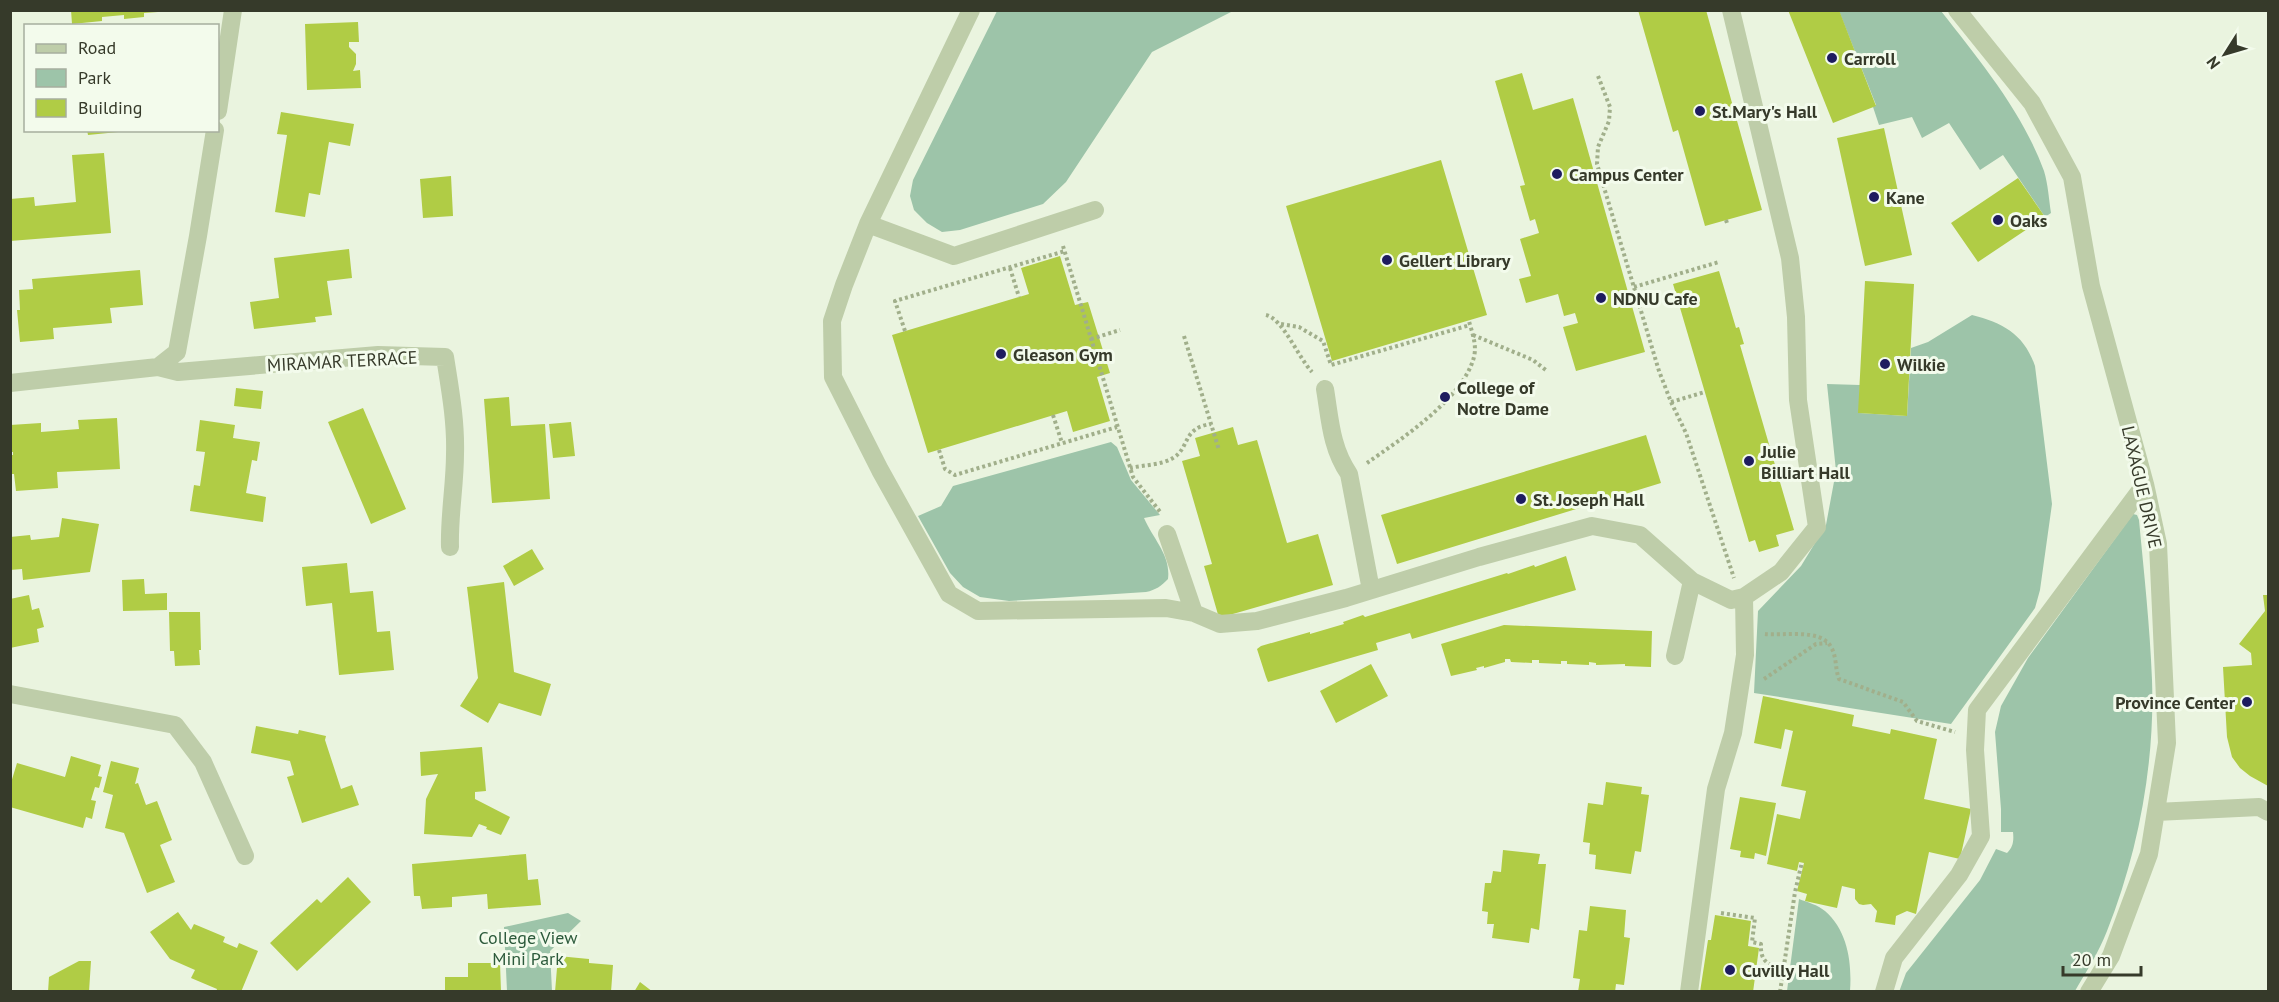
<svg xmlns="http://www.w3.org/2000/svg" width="2279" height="1002" font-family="'PT Sans',sans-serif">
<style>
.green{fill:#9dc4a9}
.building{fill:#b0cc45}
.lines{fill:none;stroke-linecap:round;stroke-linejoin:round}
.path{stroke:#a1af8b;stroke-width:4;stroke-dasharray:3 3;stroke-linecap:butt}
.minor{stroke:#becda9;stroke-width:18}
.poi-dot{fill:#1e1c5f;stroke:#f3fbec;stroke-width:2}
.labels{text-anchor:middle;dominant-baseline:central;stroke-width:6;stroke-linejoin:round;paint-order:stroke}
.poi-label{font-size:18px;font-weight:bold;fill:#363a2a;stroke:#f3fbec;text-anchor:start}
.street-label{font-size:18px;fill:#363a2a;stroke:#f3fbec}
.park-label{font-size:18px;fill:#2c5a3b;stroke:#f3fbec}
</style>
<rect width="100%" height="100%" fill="#eaf4df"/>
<!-- green -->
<path class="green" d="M997,11V10L1233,11L1152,52L1066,182L1043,204L960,230L942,232L927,223L914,210L910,196L913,180Z
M1839,11H1941C1980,61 2022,111 2044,171C2048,184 2049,200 2051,213L2045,217L2003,155L1980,170L1949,123L1922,138L1912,117L1879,125L1873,107L1876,105Z
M1972,315C2003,323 2024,334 2035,366L2052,504L2040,590L2035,608L1951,724L1754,693L1758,611L1801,566L1826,525L1836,471L1827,384L1860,385L1859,413L1907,416L1911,348L1928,342Z
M1111,442L1117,447L1131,480L1160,515L1144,518C1153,539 1171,555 1168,579C1161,586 1156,590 1146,592L1009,601L980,597L963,587L950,573L918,516L941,506L953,486Z
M2133,514L2137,515L2139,520C2144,573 2150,627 2152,680C2155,764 2138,853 2107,931C2099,952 2086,972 2075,991L1899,992L1906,973L1980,880L1996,849L2007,853C2013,847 2014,841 2013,832H2001V809L1995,732L2001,706L2028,658Z
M1799,899C1807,902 1818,905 1825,911C1848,931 1852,963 1850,991H1787Z
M568,913L581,921L550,951L552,991H507L504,927Z"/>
<!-- building -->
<path class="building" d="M71,10H158V12L144,13V17L124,19V15L102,17V21L72,24Z
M1638,10H1706L1762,210L1705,226L1678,130L1673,132Z
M1788,10H1839L1876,106L1833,123Z
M358,22L359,42H349V47L356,54V64L353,71L360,70L361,88L307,90L305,24Z
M1522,73L1533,110L1573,98L1645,352L1576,371L1563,327L1578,323L1575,313L1564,316L1558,294L1526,303L1519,279L1531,276L1520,239L1539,233L1535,219L1530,221L1520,186L1525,185L1495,81Z
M281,112L354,124L350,146L329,142L320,195L309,193L305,217L275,212L287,135L277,134Z
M1884,128L1912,255L1865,266L1837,138Z
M87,130H118V132L88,135Z
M104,153L111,233L10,241V199L34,197L35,206L76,202L72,155Z
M1441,160L1487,315L1332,361L1286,206Z
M451,176L453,216L423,218L420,179Z
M2018,178L2045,217L1978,262L1951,223Z
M349,249L352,278L327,281L332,315L315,317L316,322L254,329L250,302L279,298L274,258Z
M1060,256L1075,305L1088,302L1110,373L1097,377L1110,421L1073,432L1067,411L928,453L892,335L1029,294L1021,268Z
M140,270L143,305L110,308L112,323L53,328L54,339L20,342L17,310H20L19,290L33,289L32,279Z
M1719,271L1736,328L1739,327L1744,344L1740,345L1794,530L1776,535L1779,546L1759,552L1755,540L1749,542L1673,284Z
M1865,281L1914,284L1907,416L1858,413Z
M236,388L263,391L261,409L234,406Z
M509,397L511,426L545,424L550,499L492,503L484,399Z
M363,408L406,509L371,524L328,422Z
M117,418L120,469L57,472L58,488L16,491L14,474H11L10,455H13V452H10V425L41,423V432L79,429L78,420Z
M200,420L235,425L233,438L260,442L257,461L252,460L246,493L266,497L263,522L190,511L194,485L200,486L205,452L196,451Z
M571,422L575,456L553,458L549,424Z
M1233,427L1238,445L1257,440L1287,543L1318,534L1333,585L1219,618L1204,566L1212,564L1182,461L1200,456L1195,438Z
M1646,435L1661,483L1397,564L1381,515Z
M62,518L99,524L90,572L23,580L22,569L10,570V537L30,535L31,540L59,537Z
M532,549L544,569L514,586L503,566Z
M1566,556L1576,590L1412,639L1410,633L1376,643L1378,650L1268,682L1266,677L1257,649L1261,646L1310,632V634L1344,624L1343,622L1363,615L1365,617L1507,573L1508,574L1534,565L1535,567Z
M347,563L350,593L373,591L377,632L390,631L394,670L339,675L332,603L306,606L302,567Z
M144,579L145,594L167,593V610L123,611L122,580Z
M504,582L514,672L551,684L541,716L499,703L488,723L460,706L478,678L467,587Z
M29,595L32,610L39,608L44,627L37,629L39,642L10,648V599Z
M2263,595H2268V786L2250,776L2240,768L2232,757L2227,737L2223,667L2252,665L2251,653L2239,644L2265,611Z
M169,612H200L201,650H199L200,665L175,666L174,651H170Z
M1504,625L1652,631L1651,667L1625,666V664L1596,665V663L1589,662V665L1567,664V661H1561V664L1539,663V660H1532V663L1511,662L1510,659H1505V662L1484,668V666L1476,668L1477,670L1451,676L1441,644Z
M1371,664L1388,696L1336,723L1320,691Z
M1763,696L1854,715L1852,726L1890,734L1891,729L1937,739L1924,799L1971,809L1960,859L1929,852L1916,914L1907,911L1896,916L1895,925L1875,922L1877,911L1871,904L1863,905L1859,904L1855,899V889L1842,886L1837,908L1805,901L1807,894L1797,891L1804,863L1799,862L1797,871L1767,864L1777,814L1800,819L1806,791L1781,786L1793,731L1785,729L1781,749L1754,743Z
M256,726L298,734L299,730L326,736L325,740L341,789L352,785L359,805L302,823L287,777L294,775L290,761L251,753Z
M482,747L486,791L475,792V799L510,817L501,835L486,829L487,827L479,824L472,837L424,834L426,799L438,774L421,776L420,752Z
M71,756L101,765L98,776L102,777L99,788L95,787L91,800L96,801L92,819L86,817L83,828L10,807V786L17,763L65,777Z
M111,761L139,768L135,784L138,783L146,805L157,801L172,840L160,845L175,882L147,893L124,833L105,828L113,795L103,792Z
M1606,782L1642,787L1641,794L1649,795L1641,852L1635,851L1631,874L1595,869L1596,855L1589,854L1590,843L1583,842L1588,803L1603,805Z
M1740,797L1776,803L1766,856L1755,853L1754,859L1740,857L1741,851L1730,849Z
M1503,850L1540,854L1538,864H1546L1539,930L1531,928L1529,943L1492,938L1494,924H1487L1488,912L1482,911L1485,883H1491L1493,871L1501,872Z
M526,854L528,880L538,879L541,905L488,909L487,894L452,897V907L422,909L420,896H414L412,864Z
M348,877L371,902L297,971L270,943L317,899L321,903Z
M1590,906L1626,910L1624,937L1630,938L1624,985L1616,984L1615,992H1578L1580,979L1573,978L1579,930L1587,931Z
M178,912L191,930L194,924L225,937L223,942L237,948L239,943L258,951L241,992H216L217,989L191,978L195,970L170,959L150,932Z
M1715,915L1751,921L1748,946L1759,948L1753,992H1700L1708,940H1711Z
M558,956L589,959V963L613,965L611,992H555Z
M79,961H91L89,992H48L49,977Z
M468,963H500L501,992H445V977H468Z
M640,982L653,992H634Z"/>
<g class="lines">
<!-- path -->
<path class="path" d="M1598,76L1610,107L1609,121L1598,147L1597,164L1659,371L1671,402L1686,433L1734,578
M1726,220L1727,223
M1063,246L1133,477L1161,513
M1010,268L1019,297
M1634,287L1719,262
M1266,315C1283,319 1298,357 1312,372
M1281,324L1299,327L1323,341L1331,365L1470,325
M905,331L895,301L1065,251
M1473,335L1533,360L1547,371
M1184,336L1219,450
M1091,339L1120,330
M1671,402L1705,392
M1053,415L1062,443
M939,450L945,469L955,475L1117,427
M1367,463C1401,439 1463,399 1474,357C1477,344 1472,333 1469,321
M1130,468C1143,465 1162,465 1173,458C1190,448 1182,428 1211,424
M1765,634C1782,636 1821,628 1831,647C1837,657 1835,669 1839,679L1903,702L1917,721L1955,732
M1764,679L1816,644L1827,643
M1721,913L1755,918L1752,942L1761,944C1760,961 1768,966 1784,969
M1780,992L1795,892L1802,862"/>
<!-- minor -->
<path class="minor" d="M971,10L868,224L844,285L832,321L833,377L880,470L949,594L978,611L1166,608L1194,613L1220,624L1257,621L1346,598L1479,557L1592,526L1640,535L1692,581L1731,600L1744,597L1781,572L1817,527L1798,400L1796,317L1790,258L1731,10
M1957,10L2032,103L2072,177L2091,286L2145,484L2158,544L2167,743L2149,854L2111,956L2089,992
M218,111L233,10
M868,224L954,256L1095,210
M158,367L178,372L378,355L445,357C450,389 456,421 455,454C455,485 449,516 450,547
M10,383L158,367L177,352L198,236L215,130
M1325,389C1330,419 1331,448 1349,474L1371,590
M1167,534L1194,613
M1675,656L1692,581
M10,694L175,725L203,762L245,856
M2156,812L2259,807L2268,812
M1689,992L1716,789L1733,733L1745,655L1744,597
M1884,992L1894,958L1959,875L1981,836L1975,750L1977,710L2145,484"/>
</g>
<!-- markers -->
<g class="poi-dot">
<circle cx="1832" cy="58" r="6"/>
<circle cx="1700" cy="111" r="6"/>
<circle cx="1557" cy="174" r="6"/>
<circle cx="1874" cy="197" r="6"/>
<circle cx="1998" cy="220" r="6"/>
<circle cx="1387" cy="260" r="6"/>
<circle cx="1601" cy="298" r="6"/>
<circle cx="1001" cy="354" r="6"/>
<circle cx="1885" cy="364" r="6"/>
<circle cx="1445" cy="397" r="6"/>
<circle cx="1749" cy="461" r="6"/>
<circle cx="1521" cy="499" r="6"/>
<circle cx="2247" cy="702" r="6"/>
<circle cx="1730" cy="970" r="6"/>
</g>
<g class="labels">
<!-- poi labels -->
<g class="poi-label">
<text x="1844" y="58">Carroll</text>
<text x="1712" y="111">St.Mary's Hall</text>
<text x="1569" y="174">Campus Center</text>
<text x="1886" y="197">Kane</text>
<text x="2010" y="220">Oaks</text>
<text x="1399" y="260">Gellert Library</text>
<text x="1613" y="298">NDNU Cafe</text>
<text x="1013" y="354">Gleason Gym</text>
<text x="1897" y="364">Wilkie</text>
<text x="1457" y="387">College of<tspan x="1457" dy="21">Notre Dame</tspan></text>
<text x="1761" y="451">Julie<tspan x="1761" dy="21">Billiart Hall</tspan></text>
<text x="1533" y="499">St. Joseph Hall</text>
<text x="2235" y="702" text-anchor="end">Province Center</text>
<text x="1742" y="970">Cuvilly Hall</text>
</g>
<!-- street labels -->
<g class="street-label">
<text transform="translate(342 361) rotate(-3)">MIRAMAR TERRACE</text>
<text transform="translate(2142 487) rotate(77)">LAXAGUE DRIVE</text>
</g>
<!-- park labels -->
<g class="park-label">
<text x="528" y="937">College View<tspan x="528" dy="21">Mini Park</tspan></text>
</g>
</g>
<!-- border -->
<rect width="2279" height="1002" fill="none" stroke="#363a2a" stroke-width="24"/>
<!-- legend -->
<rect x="24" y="24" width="195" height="108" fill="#f3fbec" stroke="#a7ae9e" stroke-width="1.5"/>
<rect x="36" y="44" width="30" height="9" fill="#becda9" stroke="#a7ae9e" stroke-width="1.5"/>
<text x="78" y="54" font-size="18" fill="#363a2a">Road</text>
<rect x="36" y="69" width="30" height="18" fill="#9dc4a9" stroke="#a7ae9e" stroke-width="1.5"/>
<text x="78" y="84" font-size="18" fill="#363a2a">Park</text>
<rect x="36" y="99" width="30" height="18" fill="#b0cc45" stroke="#a7ae9e" stroke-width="1.5"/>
<text x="78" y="114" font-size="18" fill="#363a2a">Building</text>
<!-- north arrow -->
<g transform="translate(2225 54) rotate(233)" stroke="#f3fbec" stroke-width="4.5" paint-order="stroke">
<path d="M0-4.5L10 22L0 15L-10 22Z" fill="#363a2a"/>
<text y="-9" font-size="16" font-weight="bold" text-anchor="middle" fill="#363a2a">N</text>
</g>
<!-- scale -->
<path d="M2063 966v9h78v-9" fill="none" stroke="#363a2a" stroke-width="3"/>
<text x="2072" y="966" font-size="18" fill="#363a2a" stroke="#f3fbec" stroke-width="4.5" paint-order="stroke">20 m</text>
</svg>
